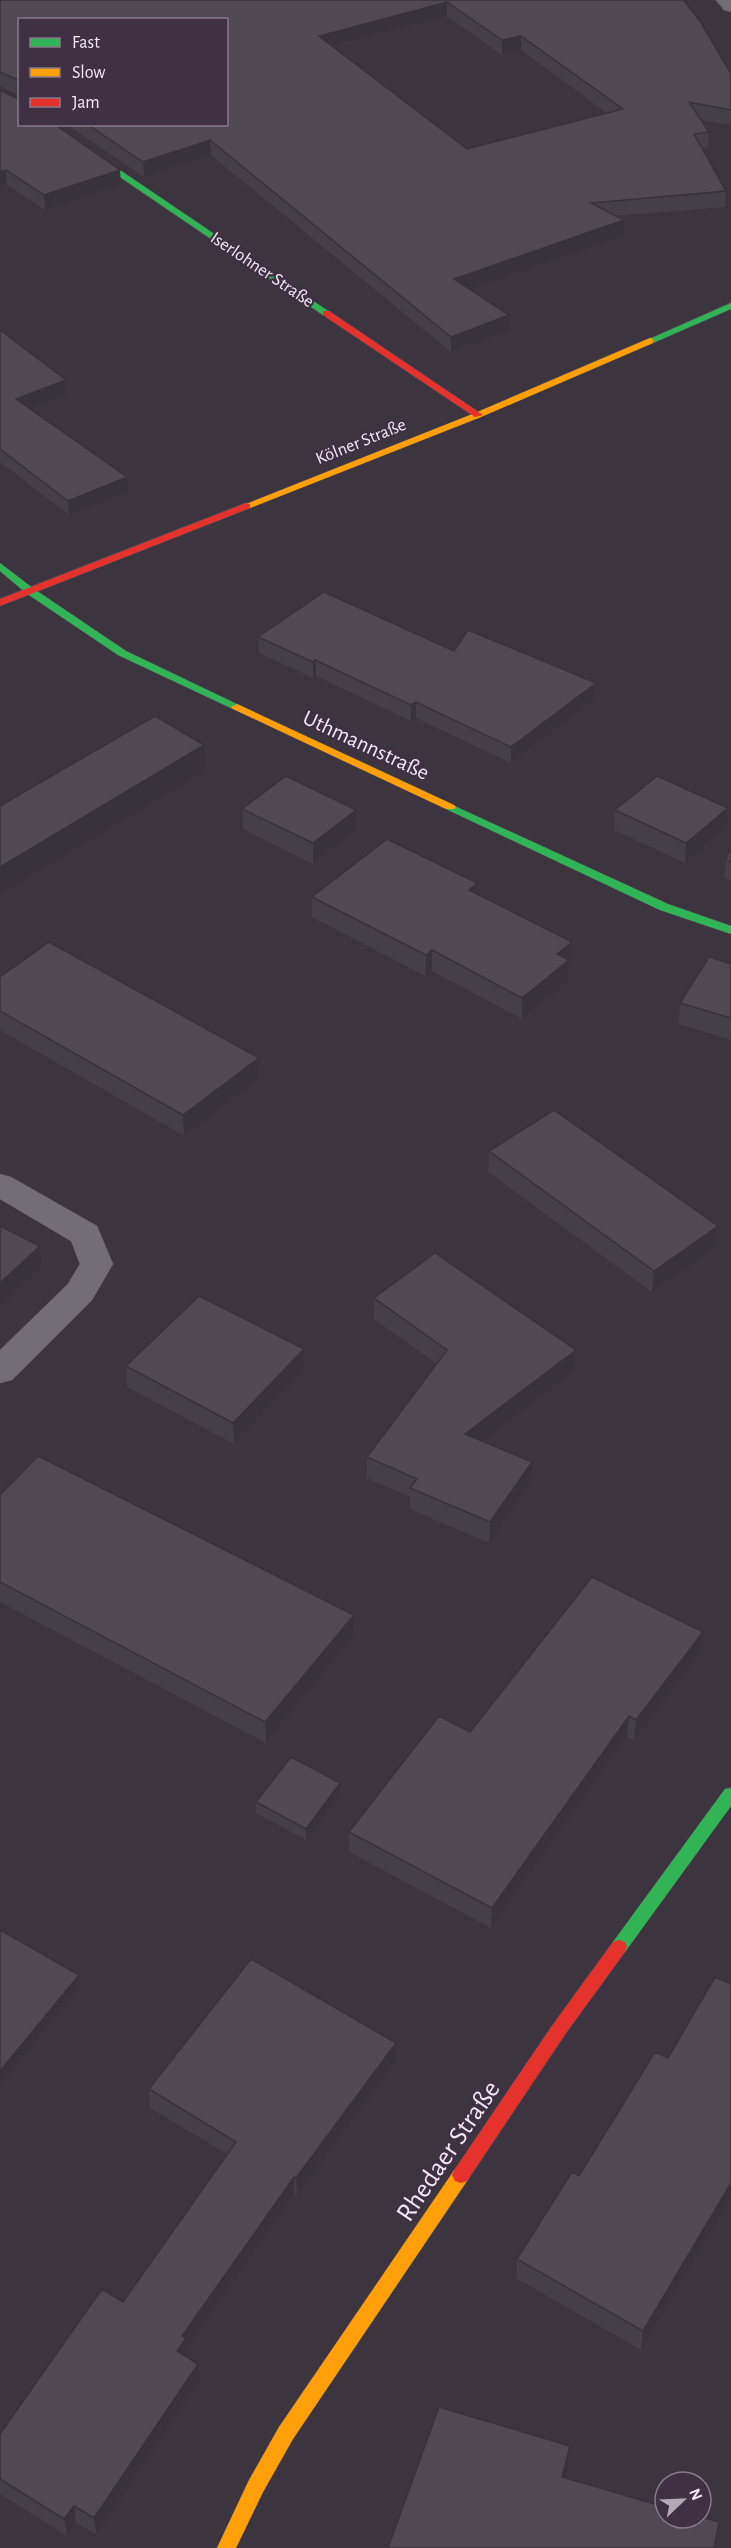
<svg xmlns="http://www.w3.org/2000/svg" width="731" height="2548" font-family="'Alegreya Sans',sans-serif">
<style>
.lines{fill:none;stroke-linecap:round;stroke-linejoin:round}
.street-casing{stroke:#59525b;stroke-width:1}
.fast-casing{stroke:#59525b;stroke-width:1}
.slow-casing{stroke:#59525b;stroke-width:1}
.jam-casing{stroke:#59525b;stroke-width:1}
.street{fill:#736d75;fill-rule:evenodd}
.fast{fill:#30b455;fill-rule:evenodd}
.slow{fill:#ff9f0a;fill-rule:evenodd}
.jam{fill:#e5322d;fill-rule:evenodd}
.wall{fill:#453f47;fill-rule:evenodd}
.shaded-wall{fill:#38333a}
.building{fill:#504953;stroke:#38333a;stroke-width:1.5;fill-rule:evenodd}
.labels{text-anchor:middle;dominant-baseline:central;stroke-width:4.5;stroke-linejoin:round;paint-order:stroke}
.far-street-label{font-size:18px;fill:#f2e8f4;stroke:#3f3043}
.street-label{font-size:22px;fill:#f2e8f4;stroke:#3f3043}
.near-street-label{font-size:27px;fill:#f2e8f4;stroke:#3f3043}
</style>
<rect width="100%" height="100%" fill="#3c343f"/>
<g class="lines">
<defs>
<path id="street" d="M716,0H731V12L724,10Z
M0,1174L11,1177L97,1226L113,1264L92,1300L12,1380L0,1383V1350L68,1284L80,1264L71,1241L0,1199Z"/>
<path id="fast" d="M42,124H52L331,313L323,315Z
M731,303V309L653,343L645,341Z
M0,563L34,589L126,651L243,707L237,710L233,709L118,655L26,593L0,571Z
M450,804L668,904L731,926V934L660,910L446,809V805Z
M731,1788V1806L625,1952L619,1954L613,1952L611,1947L613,1942L725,1789Z"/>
<path id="slow" d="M650,338L653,339V343L481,417L250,508L246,509L241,506L475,413Z
M237,704L454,805L456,807L454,809H446L233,709L231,707Z
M461,2167L467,2169L470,2175L467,2181L293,2439L263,2492L236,2548H217L249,2480L279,2427L455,2169Z"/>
<path id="jam" d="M323,311H329L483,415L475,417L323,315Z
M246,503L250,504V508L0,606V599Z
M619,1940L625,1942L627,1947L625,1952L566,2033L467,2181L461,2183L455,2181L452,2175L455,2169L554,2023L613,1942Z"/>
</defs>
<!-- street casing -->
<use href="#street" class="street-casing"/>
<!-- fast casing -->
<use href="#fast" class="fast-casing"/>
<!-- slow casing -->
<use href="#slow" class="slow-casing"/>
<!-- jam casing -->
<use href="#jam" class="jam-casing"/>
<!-- street -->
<use href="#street" class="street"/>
<!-- fast -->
<use href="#fast" class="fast"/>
<!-- slow -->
<use href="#slow" class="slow"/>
<!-- jam -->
<use href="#jam" class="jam"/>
</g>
<!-- wall -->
<path class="wall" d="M0,0H684L731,74V125L701,120L709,132L708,147L702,148L726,191L725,207L616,216L623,236L469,289L509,331L451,352L211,155L144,177L66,124H226L20,20V96L0,86ZM447,16L502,55L521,50L607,113L467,149L333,47Z
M0,90L121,185L45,210L7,185L0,187Z
M0,330L66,380L67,395L30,408L128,492L69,515L0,462Z
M258,637L454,651L596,683L595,699L511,763L416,718L411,721L316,676L313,678L259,653Z
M728,808L726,828L685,863L614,830L615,810Z
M242,809L356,831L313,864L243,829Z
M731,846V881L724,878L726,860Z
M312,897L571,963L569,965L568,981L522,1019L432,971L425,976L312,917Z
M731,964V1040L679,1024L680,1003Z
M0,977L259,1079L184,1136L0,1030Z
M489,1151L718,1226L716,1247L652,1292L488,1172Z
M374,1298L574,1371L483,1441L531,1483L489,1543L410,1509V1497L367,1478V1457L437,1364L374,1319Z
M126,1366L304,1370L234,1444L127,1387Z
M0,1495L354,1615V1636L266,1743L0,1602Z
M700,1653L634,1740L627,1736L491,1928L349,1852V1832L470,1732Z
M340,1783L341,1795L306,1840L256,1813V1802Z
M731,1984L641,2350L516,2278L517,2259L668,2058Z
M396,2061L297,2196L294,2195L187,2349V2356L186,2357L199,2381L97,2535L76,2523L67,2536L0,2494V2434L123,2302L227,2154L150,2108L149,2089Z"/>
<!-- shaded-wall -->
<path class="shaded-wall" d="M447,2V16L319,50V36Z
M521,36V50L502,55V40Z
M210,140L211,155L144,177L143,162Z
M6,170L7,185L0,187V172Z
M120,170L121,185L45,210L44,195Z
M624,220L623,236L453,295L454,279Z
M509,315V331L451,352V337Z
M66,380L67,395L17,413L16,399Z
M127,477L128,492L69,515L68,501Z
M315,660L316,676L313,678V662Z
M596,683L595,699L511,763V747Z
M416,702V718L411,721V705Z
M204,745L205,771L0,894V867Z
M728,808L726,828L685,863L686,843Z
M356,810V831L313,864V843Z
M477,883V904L469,890Z
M572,942L571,963L569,965L568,981L522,1019V998L557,954Z
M432,950V971L425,976L426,955Z
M259,1058V1079L184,1136L183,1115Z
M718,1226L716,1247L652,1292L654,1271Z
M40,1246L42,1267L0,1306V1283Z
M304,1349V1370L234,1444L233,1423Z
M576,1350L574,1371L465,1455V1434Z
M532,1462L531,1483L489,1543L490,1522Z
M354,1615V1636L266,1743L265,1722Z
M703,1632L700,1653L634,1740L636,1720Z
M629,1716L627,1736L491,1928L492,1908Z
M340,1783L341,1795L306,1840V1829Z
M79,1975L80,1987L0,2085V2071Z
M396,2043V2061L297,2196L296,2178Z
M294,2177V2195L187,2349V2356L179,2369L177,2351L182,2336Z
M731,2183V2197L641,2350L643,2331Z
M198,2364L199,2381L97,2535L94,2518Z
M570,2446L568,2469L559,2500L562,2477Z
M74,2506L76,2523L67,2536L64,2519Z"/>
<!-- building -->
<path class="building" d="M0,0H684L691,10L700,21L731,74V110L689,102L709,132L694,134L726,191L591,203L624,220L454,279L509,315L451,337L210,140L143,162L87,124H226V20H20V81L0,72ZM447,2L502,40L521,36L623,109L467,149L319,36Z
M0,90L18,99L20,98V124H54L120,170L44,195L6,170L0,172Z
M0,330L66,380L16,399L127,477L68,501L0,449Z
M324,592L454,651L468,630L596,683L511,747L416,702L411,705L315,660L313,662L258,637Z
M155,716L204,745L0,867V806Z
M286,776L356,810L313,843L242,809Z
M657,776L728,808L686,843L615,810Z
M387,839L477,883L469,890L572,942L557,954L569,960L522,998L432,950L426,955L312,897Z
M731,846V862L726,860Z
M49,942L259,1058L183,1115L0,1011V977Z
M709,957L731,964V1018L680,1003Z
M554,1110L718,1226L654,1271L489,1151Z
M0,1226L40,1246L0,1283Z
M435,1253L576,1350L465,1434L532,1462L490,1522L410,1488L417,1479L367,1457L447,1350L374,1298Z
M199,1296L304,1349L233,1423L126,1366Z
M38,1456L354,1615L265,1722L0,1582V1495Z
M592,1577L703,1632L636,1720L629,1716L492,1908L349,1832L439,1716L470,1732Z
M291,1757L340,1783L306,1829L256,1802Z
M0,1930L79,1975L0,2071Z
M251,1959L396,2043L296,2178L294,2177L182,2336L186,2338L177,2351L198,2364L94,2518L74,2506L64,2519L0,2479V2434L102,2289L123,2302L236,2142L149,2089Z
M715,1977L731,1984V2183L643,2331L517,2259L572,2172L579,2176L655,2052L668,2058Z
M439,2407L570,2446L562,2477L665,2507V2518H701V2517L719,2522L714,2548H388Z"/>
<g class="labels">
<!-- far-street labels -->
<g class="far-street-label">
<text transform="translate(262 270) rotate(34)">Iserlohner Straße</text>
<text transform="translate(361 442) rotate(-22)">Kölner Straße</text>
</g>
<!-- street labels -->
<g class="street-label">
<text transform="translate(366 745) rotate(25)">Uthmannstraße</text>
</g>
<!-- near-street labels -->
<g class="near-street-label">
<text transform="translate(448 2151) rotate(-56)">Rhedaer Straße</text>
</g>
</g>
<!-- legend -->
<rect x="18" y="18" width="210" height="108" fill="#3f3043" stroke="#877a8a" stroke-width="1.5"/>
<rect x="30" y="38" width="30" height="9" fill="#30b455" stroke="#877a8a" stroke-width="1.5"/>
<text x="72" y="48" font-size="18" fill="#f2e8f4">Fast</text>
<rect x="30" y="68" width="30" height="9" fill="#ff9f0a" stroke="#877a8a" stroke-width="1.5"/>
<text x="72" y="78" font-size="18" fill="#f2e8f4">Slow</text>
<rect x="30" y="98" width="30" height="9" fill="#e5322d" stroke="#877a8a" stroke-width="1.5"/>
<text x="72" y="108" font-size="18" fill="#f2e8f4">Jam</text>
<!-- north arrow -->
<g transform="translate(683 2500) rotate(67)"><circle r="28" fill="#3f3043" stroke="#877a8a" stroke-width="1.5"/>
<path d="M0-4.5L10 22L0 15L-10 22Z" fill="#b2a9b5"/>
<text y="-9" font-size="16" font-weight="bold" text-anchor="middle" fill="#f2e8f4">N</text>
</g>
</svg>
